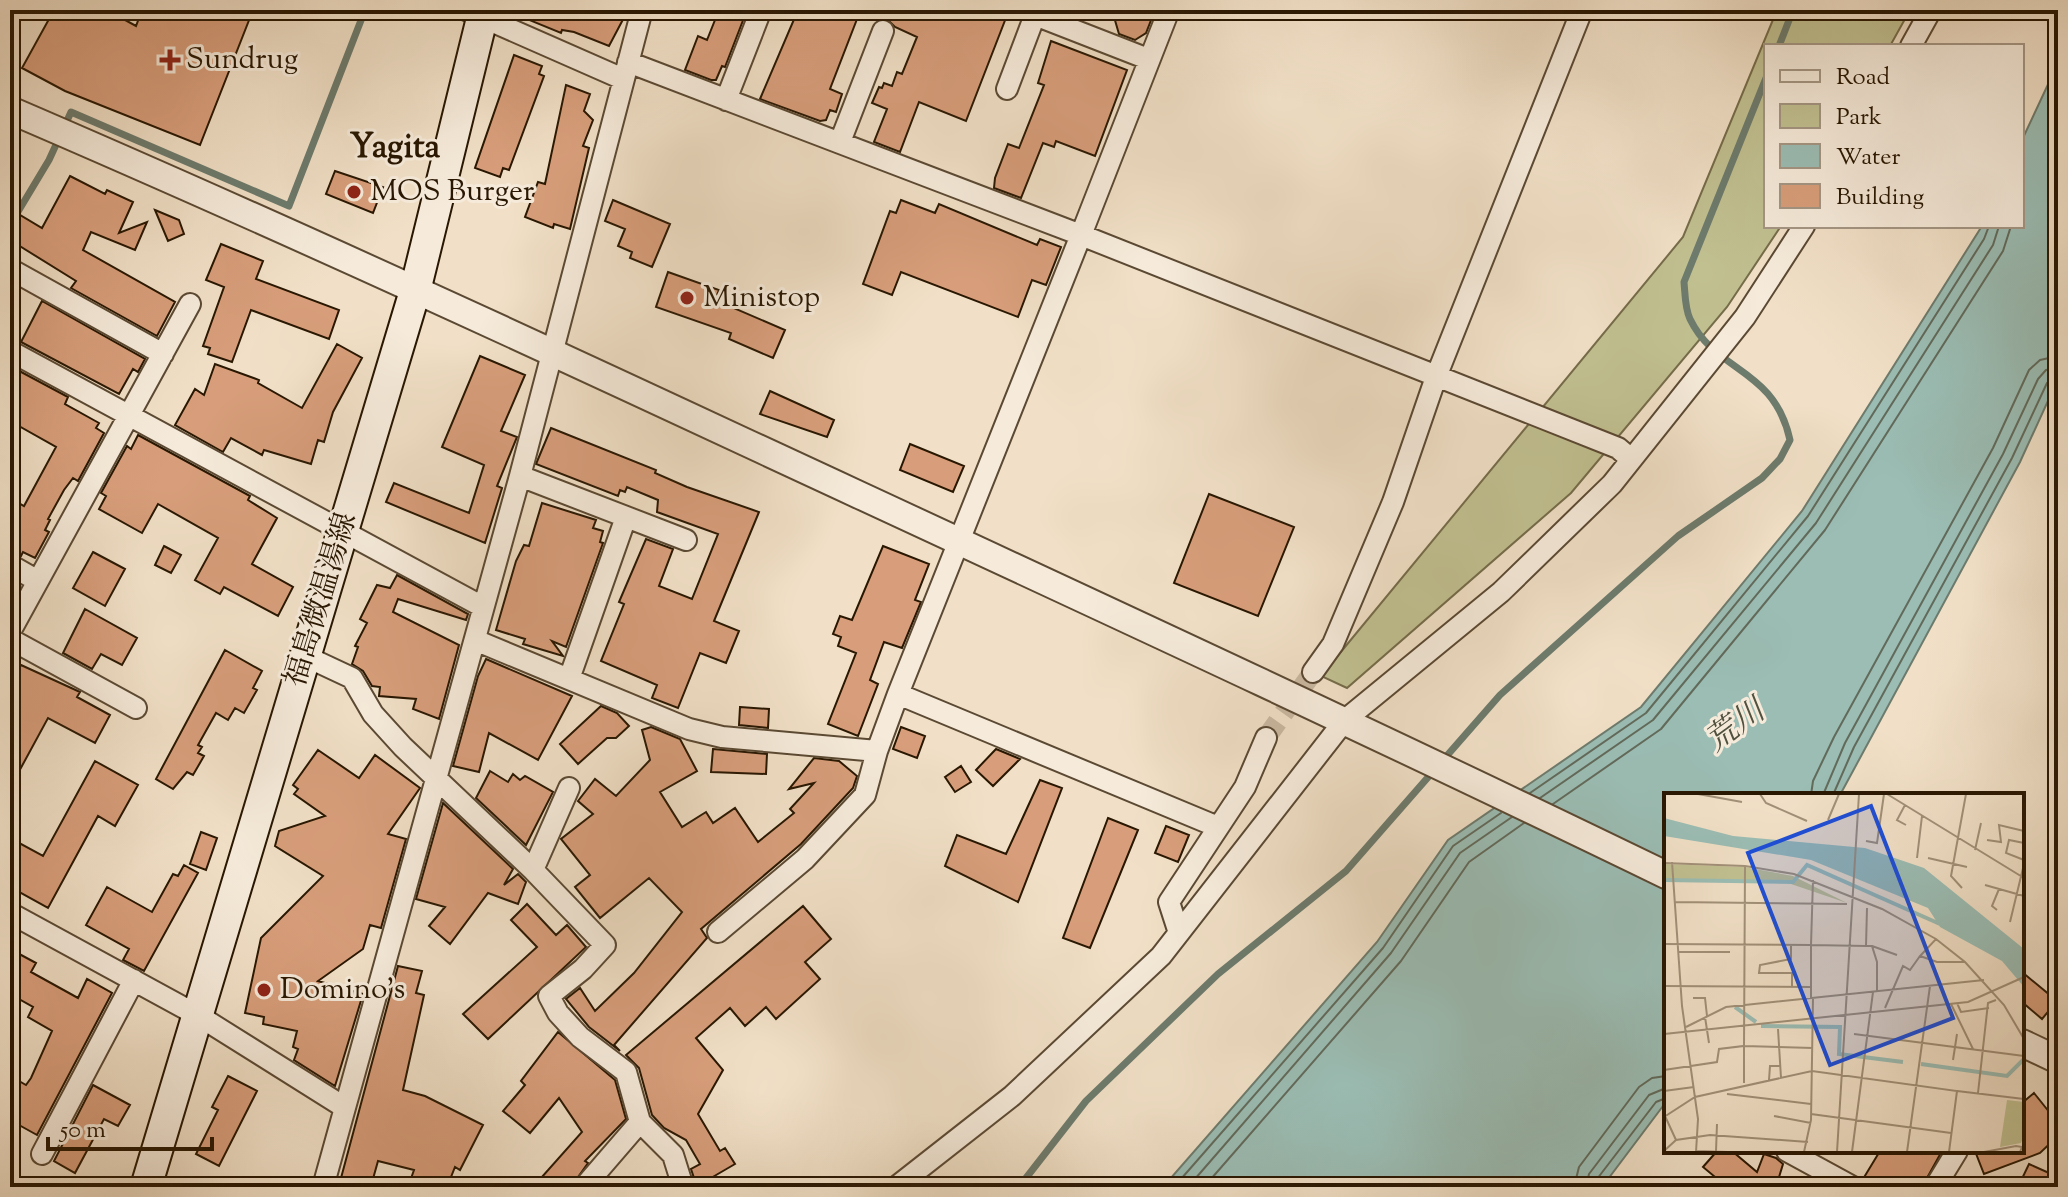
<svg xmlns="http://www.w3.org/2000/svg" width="2068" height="1197" font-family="'Sorts Mill Goudy','Noto Serif JP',serif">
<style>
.green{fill:#c1c091;stroke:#756c4a;stroke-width:2}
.water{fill:#9bbdb4;stroke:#6d7b6d;stroke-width:2}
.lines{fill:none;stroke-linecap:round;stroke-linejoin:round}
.shore{stroke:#626a5b;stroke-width:2}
.stream{stroke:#6d7b6d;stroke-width:7}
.building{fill:#d89e7b;stroke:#291702;stroke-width:2}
.minor-tunnel{stroke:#c9b8a0;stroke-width:20;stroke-dasharray:20 10;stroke-linecap:butt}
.minor-casing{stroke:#5b4933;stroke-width:24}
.tertiary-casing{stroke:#5b4933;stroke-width:30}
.secondary-casing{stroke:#291702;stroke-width:34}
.minor{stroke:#f6ebdb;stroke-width:20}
.tertiary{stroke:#f6ebdb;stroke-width:26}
.secondary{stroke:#f6ebdb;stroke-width:30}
.poi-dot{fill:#8f2418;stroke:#f6ebdb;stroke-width:3}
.labels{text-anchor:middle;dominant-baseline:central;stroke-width:6;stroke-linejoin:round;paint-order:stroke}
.poi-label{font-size:30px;fill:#291702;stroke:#f6ebdb;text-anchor:start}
.street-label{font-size:30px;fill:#291702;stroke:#f6ebdb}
.water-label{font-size:32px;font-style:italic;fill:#515140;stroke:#f6ebdb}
.quarter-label{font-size:34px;font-weight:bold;fill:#291702;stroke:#f6ebdb}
.inset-river{fill:none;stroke:#9bbdb4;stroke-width:4}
.inset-road{fill:none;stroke:#a19078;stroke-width:2}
.view{fill:#1d4ed8;fill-opacity:0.15;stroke:#1d4ed8;stroke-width:4}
.inset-edge{fill:none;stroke:#291702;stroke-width:4}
</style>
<rect width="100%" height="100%" fill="#f1e0c7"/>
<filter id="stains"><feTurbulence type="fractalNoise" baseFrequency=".0025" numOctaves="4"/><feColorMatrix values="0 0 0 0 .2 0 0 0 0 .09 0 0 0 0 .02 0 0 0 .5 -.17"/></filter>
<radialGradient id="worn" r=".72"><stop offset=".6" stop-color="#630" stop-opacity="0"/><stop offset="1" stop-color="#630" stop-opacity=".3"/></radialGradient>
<!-- green -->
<path class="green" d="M1777,10H1910L1890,46H1766V226H1781L1727,307L1571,493L1347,688L1321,676L1683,237Z"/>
<!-- water -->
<path class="water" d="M2058,63V379L2020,462L1840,795H1666V1102L1602,1187H1163L1377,942L1448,840L1641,707L1802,511L1982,226H2022V140Z"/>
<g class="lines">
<!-- shore -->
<path class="shore" d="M1530,793L1646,713L1808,516L1984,239L1989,226
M1811,795L1813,781L1834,737L1993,448L2029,370L2040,360L2058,356
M1823,795L1845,743L2003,454L2038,379L2046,370L2058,368
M1833,795L1854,747L2012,458L2047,383L2058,378
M1540,798L1653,720L1816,523L1993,245L1999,226
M1553,804L1661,729L1825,530L2003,251L2011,226
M1174,1187L1383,948L1453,846L1501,813
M1188,1187L1391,953L1460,853L1512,817
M1204,1187L1401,961L1469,862L1524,823
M1574,1187L1579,1167L1639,1087L1652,1078L1666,1076
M1586,1187L1589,1174L1649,1095L1666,1088
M1596,1187L1597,1179L1656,1102L1666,1098"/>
<!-- stream -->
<path class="stream" d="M1779,46L1793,10
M10,225L49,160L71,112L289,206L365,10
M1019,1187L1086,1101L1218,974L1346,871L1500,695L1678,536L1762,478L1780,459L1790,440C1774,367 1716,373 1690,319C1685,309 1685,293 1684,282L1766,78"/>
</g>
<!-- building -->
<path class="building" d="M54,10H107L136,26L142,10H253L200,145L65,91L22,68Z
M505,10H628L609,46L574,32L562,30L561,33Z
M719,10H747L725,67L722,66L716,80H711L685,70L698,36L707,40Z
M798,10H1009L966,121L919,102L900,152L874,142L887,109L872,103L879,87L882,88L884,83L892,86L897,72L902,74L917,37L895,27L887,19L876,20L859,14L830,89L842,94L836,112L830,110L826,120L820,121L760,99Z
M1112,10H1155L1146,33L1135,40L1119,34Z
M1051,41L1127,70L1095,156L1056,141L1054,147L1043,143L1021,198L994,188L995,178L1008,144L1019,148L1044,85L1038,83Z
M514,55L542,66L539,74L544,76L509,170L503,168L500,177L475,168Z
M566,85L590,94L584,111L593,120L583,146L589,148L570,229L554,224L553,228L525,217L538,182L545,184Z
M335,171L383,187L373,213L326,194Z
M70,176L105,194L107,190L133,202L119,233L147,222L135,250L91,232L83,250L175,302L157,336L71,288L76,281L10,240V209L42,228Z
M613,200L670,224L652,267L630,258L632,252L618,246L625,229L605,221Z
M901,200L935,213L939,204L1037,245L1040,239L1061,247L1046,285L1032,280L1018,317L901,272L892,295L863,284L890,211L896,213Z
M155,210L179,220L184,234L168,241Z
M221,244L263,261L256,279L339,310L329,339L251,310L232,362L208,354L210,348L203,346L224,287L206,280Z
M668,272L719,290L715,300L785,330L773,358L729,339L731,333L656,307Z
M42,301L145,359L138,372L133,369L119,394L21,342Z
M337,344L362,358L333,412L324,442L318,440L311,464L264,450L262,455L231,438L223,452L175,425L195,389L204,395L215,364L259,380L258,383L302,408Z
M480,356L525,375L501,431L517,437L497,486L502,488L485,543L386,502L394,483L469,513L484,465L442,447Z
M10,366L68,397L65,404L99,423L96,428L104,433L78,481L73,478L64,490L48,519L50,520L45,530L49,532L35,558L23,552L21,556L10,552V498L24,506L56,447L10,421Z
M770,391L834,420L827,437L760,414Z
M551,428L656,470L655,473L687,487L759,512L714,621L739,631L726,663L700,653L678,708L652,698L657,685L601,661L624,604L619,602L646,539L673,549L659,586L692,599L718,534L657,512L658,500L627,487L625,492L620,490L618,496L536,464Z
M138,435L250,496L248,500L277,518L252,564L293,587L278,616L224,587L220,594L195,580L218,538L158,504L142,533L99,509L106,496L101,493L127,446L131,449Z
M910,444L964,466L953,492L900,470Z
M1209,494L1294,527L1258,616L1174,583Z
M542,503L596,520L593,528L603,531L600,542L603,543L566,647L552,641L563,656L523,644L525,639L496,630L516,561L524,545L529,546Z
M164,546L181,555L171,573L155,565Z
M883,546L929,564L915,600L921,602L902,648L884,642L870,680L878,684L858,736L828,724L856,653L838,646L841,637L833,634L840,616L852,620Z
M93,552L125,569L105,606L73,588Z
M397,575L468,614L466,620L398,599L393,612L459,645L439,719L413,709L416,699L379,696L380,687L372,686L363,671L352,664L358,647L355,646L367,623L360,619L377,585L390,588Z
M85,609L137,638L122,665L101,654L92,669L63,653Z
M225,650L262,671L253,688L257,690L244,713L235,708L228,720L216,713L198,745L202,747L198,753L204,756L193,775L187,772L173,789L156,779Z
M486,659L572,696L538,760L489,733L479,772L453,766L478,676Z
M21,665L80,692L77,697L110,715L95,743L48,718L10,788V685Z
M601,706L617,713L629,726L616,738H607L578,764L560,744Z
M740,707L769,709L768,728L739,725Z
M651,727L680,739L697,771L660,792L682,827L706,812L713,823L735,808L758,842L794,813L790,809L814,783L789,789L814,758L839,761L857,776L853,788L801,844L701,929L707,938L614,1045L620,1051L589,1027L566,999L580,988L595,1011L634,973L682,912L649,878L600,918L575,887L590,875L561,839L593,814L578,801L595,779L616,796L650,760L642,730Z
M901,727L925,736L917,758L893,749Z
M713,749L767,754L766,774L711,772Z
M996,749L1020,759L993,786L976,770Z
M318,750L359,778L375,755L420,788L388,834L406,839L381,928L370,925L363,949L318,981L363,994L335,1086L294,1060L298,1049L293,1047L297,1031L263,1024L264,1017L245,1013L261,938L323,876L275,846L279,831L325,816L294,794L298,789L293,785Z
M95,761L138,785L115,826L98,816L48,908L10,887V838L43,856Z
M961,766L971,782L955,792L945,777Z
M490,771L508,782L513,774L520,780L525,776L553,792L526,845L476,798Z
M1040,780L1062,788L1018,902L945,866L957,835L1006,854Z
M443,803L513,869L504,885L518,874L526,882L518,904L488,893L450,944L429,926L445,907L416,899Z
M1108,818L1138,830L1090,948L1063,938Z
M1166,826L1189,835L1178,862L1155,853Z
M201,832L217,838L206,870L190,864Z
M184,865L198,873L144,971L123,960L129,949L86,925L107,887L152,912L173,874L178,876Z
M527,904L556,935L567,925L586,947L488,1039L463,1014L537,947L511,920Z
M803,906L831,939L805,962L820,979L776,1019L766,1007L745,1026L730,1008L696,1038L723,1070L698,1114L720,1151L725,1148L735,1164L711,1178L713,1181L697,1187L691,1169L700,1164L686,1140L664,1128L652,1115L639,1068L626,1055Z
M10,949L36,963L31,972L78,998L87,979L112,993L37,1135L10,1120V1096L19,1081L26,1085L31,1078L52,1031L28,1017L33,1007L10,994Z
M398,966L422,971L416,993L424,995L403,1090L425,1096L483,1125L460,1170L455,1167L447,1187H408L414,1170L378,1161L371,1186L341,1178Z
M2022,972L2057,1001L2042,1019L2022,1002Z
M558,1032L615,1080L626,1119L585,1161L588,1163L571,1187H533L582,1132L559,1098L530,1133L503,1111L525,1085L521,1081Z
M228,1076L257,1091L219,1166L196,1154L218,1110L212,1107Z
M93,1085L130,1105L118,1126L104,1119L75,1173L54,1161Z
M2034,1093L2058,1123V1136L2040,1153L1984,1174L1975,1151H2022V1103Z
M1717,1151H1732L1757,1172L1764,1154L1776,1158L1783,1164L1776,1187H1727L1703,1167Z
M1880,1151H1942L1922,1187H1866L1863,1179Z
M2029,1164L2058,1177V1187H2018Z"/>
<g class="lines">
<!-- minor-tunnel -->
<path class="minor-tunnel" d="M1266,738L1313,672"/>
<defs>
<path id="minor" d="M466,10L623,79
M1037,10L1035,15L1148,59
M1169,10L1081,235L1618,448L1631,459
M1911,46L1931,10
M628,62L1081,235L898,694L1218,827
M1007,89L1035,15
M726,100L761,10
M840,142L883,31
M10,269L163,354
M10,351L483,607
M520,476L686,540
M10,565L38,581
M10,632L190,304
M10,639L136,708
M475,640L689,729L722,737L877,751L898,694
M305,656L352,678L373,714L403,747L533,870L605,945L583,969L549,996L558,1013L580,1037L626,1072L640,1122
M1313,672L1333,644L1393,502L1436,377L1582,10
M569,679L626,517
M533,870L569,788
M10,913L199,1016L344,1107
M718,932L805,859L865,795L877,751
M1179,933L1169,902L1245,787L1266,738
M1787,1151L1853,1187
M42,1154L134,980
M323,1187L520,476L642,10
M584,1187L640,1122L673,1155L683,1187
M896,1187L1012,1096L1161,956L1345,720L1501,592L1612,484L1745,317L1804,226
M1935,1187L1957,1151"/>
<path id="tertiary" d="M10,110C257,216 501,328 745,442C1053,585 1361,727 1666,875
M2022,1043L2058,1060"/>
<path id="secondary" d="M146,1187L415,291L484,10"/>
</defs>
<!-- minor casing -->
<use href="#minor" class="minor-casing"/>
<!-- tertiary casing -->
<use href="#tertiary" class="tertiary-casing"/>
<!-- secondary casing -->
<use href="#secondary" class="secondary-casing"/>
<!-- minor -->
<use href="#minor" class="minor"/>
<!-- tertiary -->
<use href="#tertiary" class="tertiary"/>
<!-- secondary -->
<use href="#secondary" class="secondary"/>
</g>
<!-- markers -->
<g class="poi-dot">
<path d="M166 48h8v8h8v8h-8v8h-8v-8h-8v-8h8z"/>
<circle cx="354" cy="192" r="8"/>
<circle cx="687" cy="298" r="8"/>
<circle cx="264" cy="990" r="8"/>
</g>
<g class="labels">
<!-- poi labels -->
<g class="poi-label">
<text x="186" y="60">Sundrug</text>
<text x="370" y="192">MOS Burger</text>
<text x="703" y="298">Ministop</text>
<text x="280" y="990">Domino's</text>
</g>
<!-- street labels -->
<g class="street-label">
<text transform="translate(322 600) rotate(-73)">福島微温湯線</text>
</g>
<!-- water labels -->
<g class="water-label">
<text transform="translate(1736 727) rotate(-36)">荒川</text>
</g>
<!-- quarter labels -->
<g class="quarter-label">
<text x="395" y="148">Yagita</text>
</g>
</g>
<!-- overview -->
<g transform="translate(1664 793)">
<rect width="360" height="360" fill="#f1e0c7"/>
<path d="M0,71L80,74L129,83L183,110L124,90L0,87ZM343,307L360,309V342L357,350L336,354Z" fill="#c1c091"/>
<path d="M0,25L69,43L201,55L260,75L360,156V194L338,168L276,134L264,115L147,67L0,43Z" fill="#9bbdb4"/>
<path class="inset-river" d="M0,87L129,89L143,72L276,131M71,214L92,229M97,233L176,234L175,261L239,269M257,271L343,283L360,266"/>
<path class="inset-road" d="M34,1L78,9M96,1L102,10L143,28M223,1L360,85M241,12L233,27L242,32M164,27L175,1M323,47L337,49L335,32L360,38M202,48L213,50L220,1M360,50L345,47L342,60L360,67M311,57L317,30M253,65L258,23M264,65L303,74M8,69L18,213L34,326L32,359M0,70L81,73L130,81L218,116L272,146M81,73L80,253L149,255M321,92L360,103M298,95L287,83L302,1M10,109L183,111M333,117L328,113L335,96M346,129L360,71M0,151L147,152L149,87M127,152V166L96,172L95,180H128V194M202,153H208L213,169V198M208,153L233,162M14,159H66M301,169H273L256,163L272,146L301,169L340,212L360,246M0,193L147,194M29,205H41L43,223M147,205V152L202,153L203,115M293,210L297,219L325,215M287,211L309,256M221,215L239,173L246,177L256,163M41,224L45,250M22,234L62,214L320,187M114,236L117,285M0,241L304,209L360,184M190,241L360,263M289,267L293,241M0,277L53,269L55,256L80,253V290M105,287L106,273H117M0,298L30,294M293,298L360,306M314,300L324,210L332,207M63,301L147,311M147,321L287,340M1,323L12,347M110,323L147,330M0,324L31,304L148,278L293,298L285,359M0,358L12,347L46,342L144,349M32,358L64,359M52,358L53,331M140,359L147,327L149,205M173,359L195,1M188,359L209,199M243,359L266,193M320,359L352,353L358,354L356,359"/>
<path class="view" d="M207,13L289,225L166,272L84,60Z"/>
<rect width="360" height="360" class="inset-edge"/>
</g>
<!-- margin -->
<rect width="2068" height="1197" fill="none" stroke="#f1e0c7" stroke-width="40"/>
<rect x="12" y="12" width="2044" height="1173" fill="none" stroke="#291702" stroke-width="4"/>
<rect x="20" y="20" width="2028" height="1157" fill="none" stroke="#291702" stroke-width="2"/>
<!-- legend -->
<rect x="1764" y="44" width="260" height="184" fill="#f6ebdb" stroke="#a49684" stroke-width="2"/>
<rect x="1780" y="70" width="40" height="12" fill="#f6ebdb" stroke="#a49684" stroke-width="2"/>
<text x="1836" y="84" font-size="24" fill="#291702">Road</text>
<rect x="1780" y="104" width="40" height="24" fill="#c1c091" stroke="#a49684" stroke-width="2"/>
<text x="1836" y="124" font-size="24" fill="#291702">Park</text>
<rect x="1780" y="144" width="40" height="24" fill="#9bbdb4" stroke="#a49684" stroke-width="2"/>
<text x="1836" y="164" font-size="24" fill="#291702">Water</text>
<rect x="1780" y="184" width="40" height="24" fill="#d89e7b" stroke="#a49684" stroke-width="2"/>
<text x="1836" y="204" font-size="24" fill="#291702">Building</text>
<!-- scale -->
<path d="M48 1137v12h164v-12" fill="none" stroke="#291702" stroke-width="4"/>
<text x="60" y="1137" font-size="24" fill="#291702" stroke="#f6ebdb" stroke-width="6" paint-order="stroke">50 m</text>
<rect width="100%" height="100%" filter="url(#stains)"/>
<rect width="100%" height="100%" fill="url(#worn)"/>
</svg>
